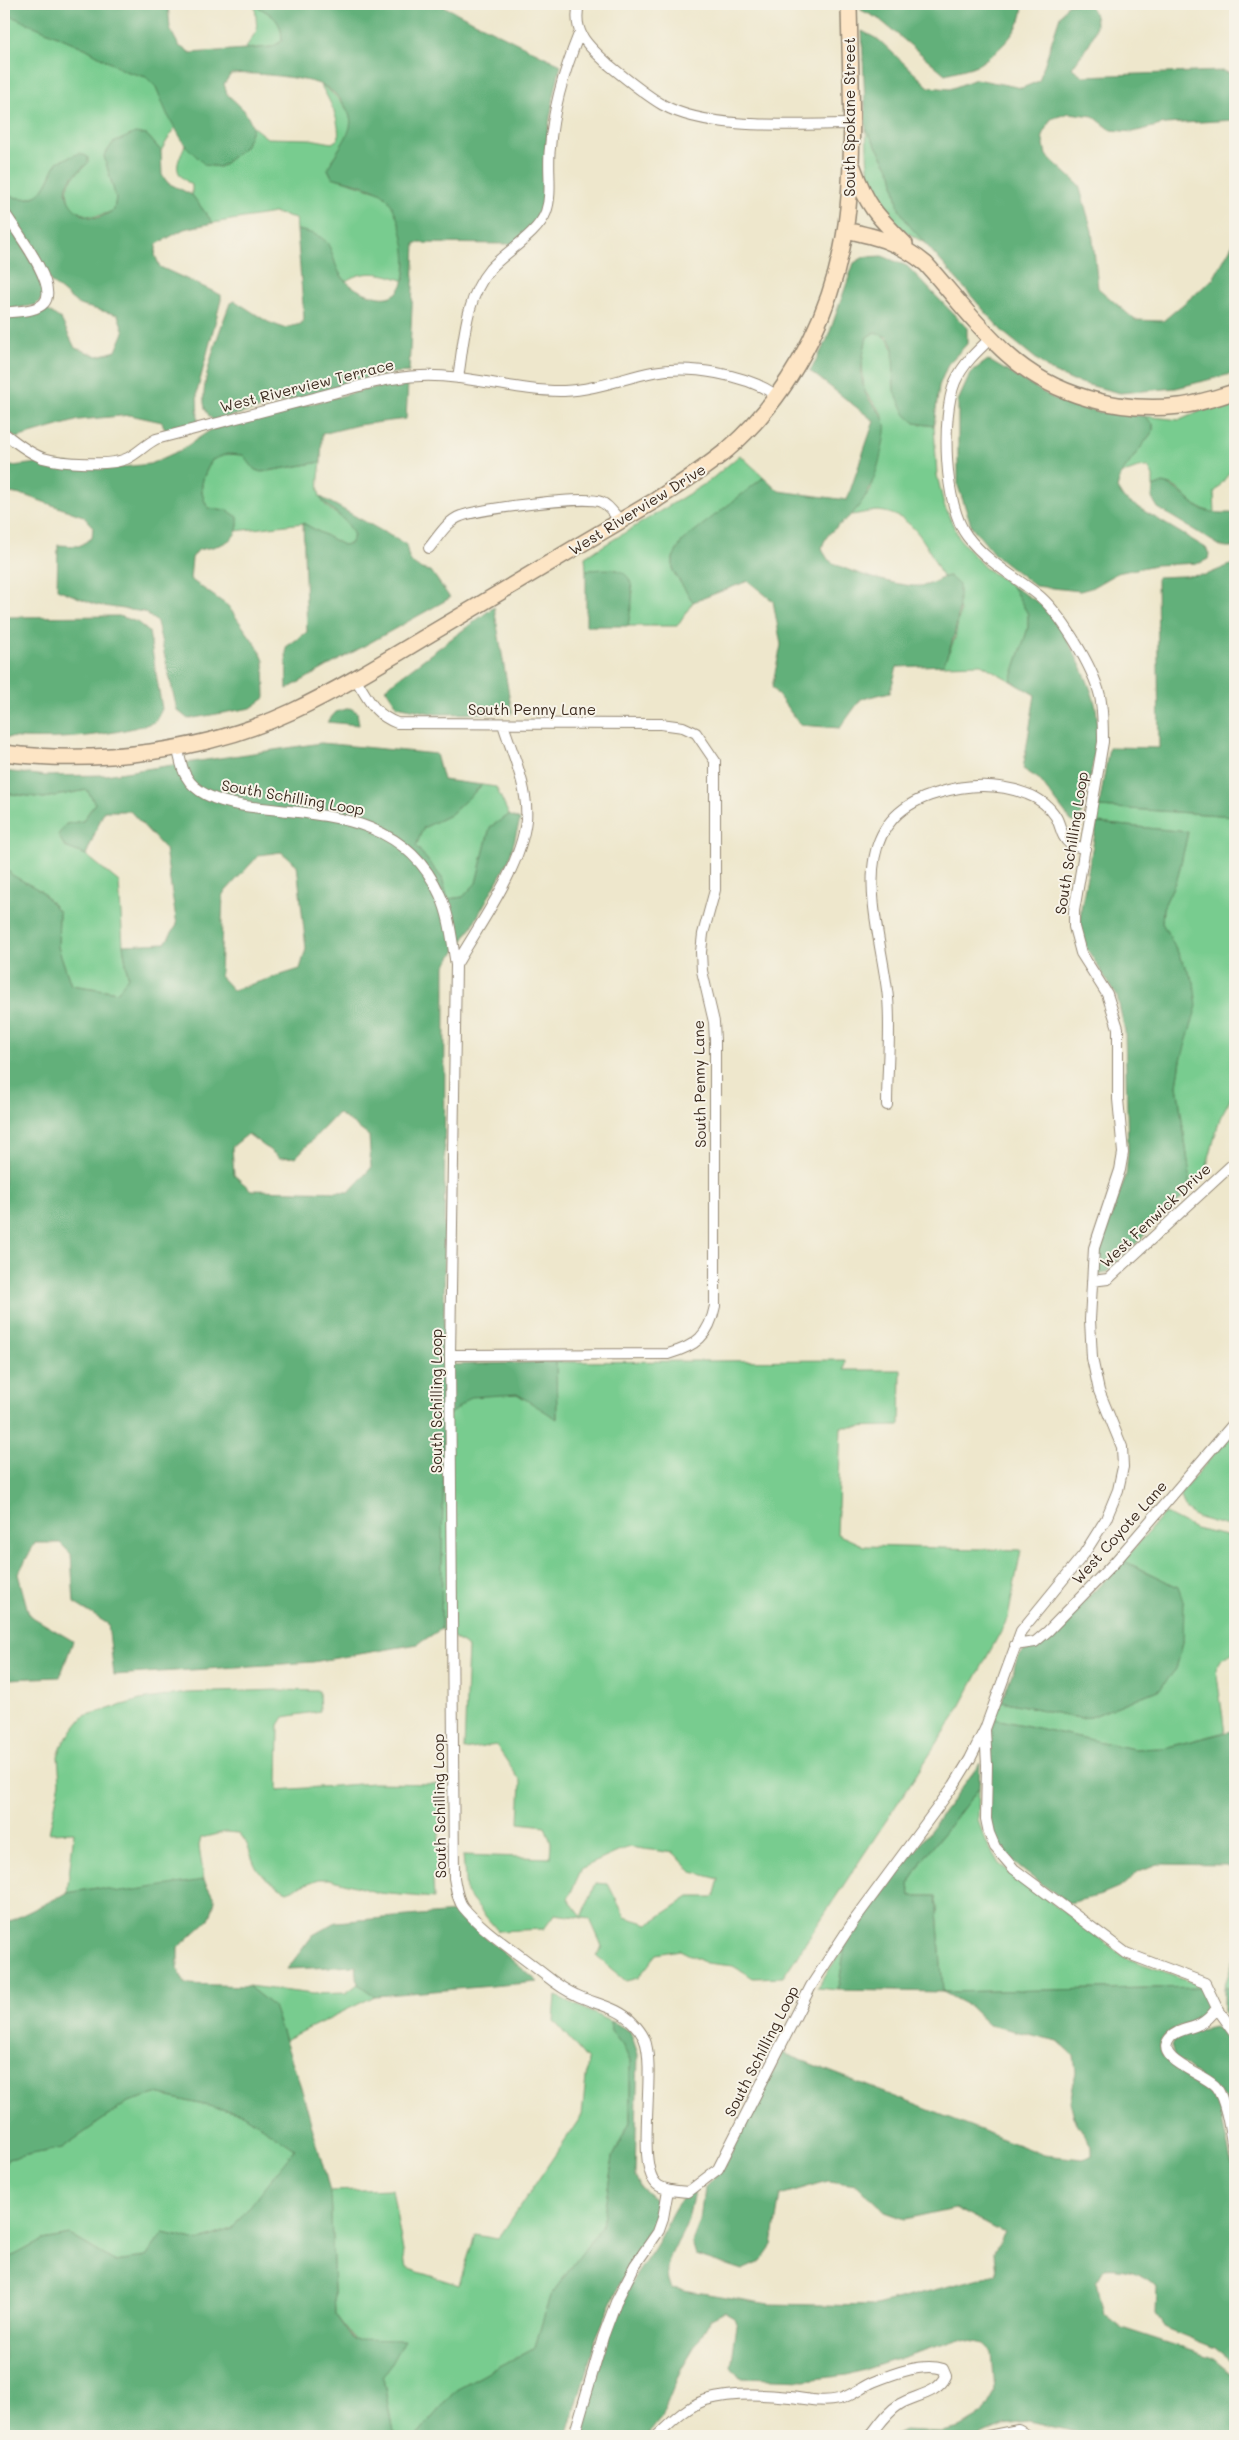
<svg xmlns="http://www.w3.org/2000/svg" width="1239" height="2440" font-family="Mali,sans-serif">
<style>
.green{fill:#78cc8f;stroke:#5a7b56;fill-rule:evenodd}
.forest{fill:#62b07a;stroke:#4e6d4c;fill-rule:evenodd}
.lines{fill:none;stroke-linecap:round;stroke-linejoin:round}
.street-casing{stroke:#948875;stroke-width:12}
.secondary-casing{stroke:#948875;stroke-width:18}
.street{stroke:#fff;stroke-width:10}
.secondary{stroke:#fde5c5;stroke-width:15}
.labels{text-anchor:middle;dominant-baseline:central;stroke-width:4;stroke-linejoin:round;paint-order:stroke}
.street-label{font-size:15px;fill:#3b2a1e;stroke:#f7f3e8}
</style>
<rect width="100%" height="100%" fill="#f7f3e8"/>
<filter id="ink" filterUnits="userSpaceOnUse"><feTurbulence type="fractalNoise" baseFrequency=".02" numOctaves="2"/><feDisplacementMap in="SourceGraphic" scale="10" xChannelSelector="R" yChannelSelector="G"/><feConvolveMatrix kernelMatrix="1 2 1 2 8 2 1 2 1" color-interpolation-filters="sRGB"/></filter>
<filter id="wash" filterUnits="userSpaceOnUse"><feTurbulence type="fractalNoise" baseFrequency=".0096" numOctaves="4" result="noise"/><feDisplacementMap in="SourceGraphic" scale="20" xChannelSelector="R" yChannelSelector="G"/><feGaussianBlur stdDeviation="1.12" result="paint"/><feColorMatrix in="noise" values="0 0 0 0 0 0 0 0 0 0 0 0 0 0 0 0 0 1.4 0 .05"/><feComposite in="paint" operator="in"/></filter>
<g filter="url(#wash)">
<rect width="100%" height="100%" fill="#eee7cc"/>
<!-- green -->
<path class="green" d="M255,5C273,16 282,19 282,41L272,47L245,49L257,30Z
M4,7L7,14L85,48L125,71L146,77L156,87L175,127L161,151L147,135L113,143L104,156L116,198L114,210C95,219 90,218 71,208C62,184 71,179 88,163L57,162C44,190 40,207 4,194Z
M320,84C336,95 359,113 348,135C341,147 333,156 328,169L332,177L384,193L393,204L406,243L405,281C386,274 365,268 346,281C323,257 340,238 297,230L296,218L274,213L213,223L192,195V185C171,172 177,164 185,145L205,165L220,167L245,147L253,127L267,138L310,139L332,143L338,139C341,121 329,99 320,84Z
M866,129L892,173L899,209L909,225L929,246C916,237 898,229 887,217C865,195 868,158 866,129Z
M875,332C904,343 890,364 894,389C896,400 909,414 915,423L934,426L937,475L944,505L959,538L984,567L1012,586L1028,614V628L1011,681L981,664L943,665L955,638L960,611L949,576L942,577C929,549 915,514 878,511C870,511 860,514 851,515L871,489L883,415L864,390L862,360L867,337Z
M1235,396V470L1231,471L1214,493L1215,513C1210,511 1202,510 1197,506C1180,495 1176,477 1153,487V476L1148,467L1138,468L1121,474L1153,431V424L1144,416L1180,420Z
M227,454L244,455L255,470L262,472L321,462C320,471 316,489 321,498C329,515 347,514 354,536L350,544L343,545L303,523L236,531L238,525L227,510L208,508C197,488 202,479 212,460Z
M740,455L764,477L682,542L673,558V571L693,602L677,626H628L633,591L618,570H586L585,557L708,482Z
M482,785L496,787L509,815L490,827L476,883L463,897L448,899L442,878L416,846L423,828L450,815Z
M87,790L95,803L83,821L66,824L65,847L86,855L119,882L123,945L128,976L119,992L71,985L58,947L59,912L41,891L11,875L4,865V793L44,798Z
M1099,807L1235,816V1090L1220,1118L1204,1176L1187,1193L1190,1176L1177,1085L1194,982L1162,923L1163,908L1178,876L1188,832L1097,823Z
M845,1360L844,1370H901L900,1426L841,1427L837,1534L864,1546L1021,1550L1008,1618L955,1716L783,1977L753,1978L733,1966L706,1963L680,1950L657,1954L638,1978L626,1981L597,1957L602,1946L590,1919L555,1914L544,1929L498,1931L466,1893L463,1855L550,1858L551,1843L545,1826L519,1823L521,1782L496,1745L464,1750L468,1647L441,1629L444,1419L471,1396L517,1394L557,1418L556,1362ZM629,1847L674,1853L692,1872L719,1879L714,1897H689L648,1924L625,1917L608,1884L596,1883L582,1917L568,1899L582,1868Z
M1235,1430V1528L1198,1518L1186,1510L1180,1494Z
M1164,1513L1195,1529L1235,1538V1651L1221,1660L1216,1669L1225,1732L1164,1748L1134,1749L995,1719L1002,1701L1079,1718L1091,1717L1160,1689L1176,1669L1183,1643L1178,1587L1124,1561Z
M278,1690L319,1691L320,1711L284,1717L279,1725L278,1790L374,1783L441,1784L438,1861L433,1880L434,1898L379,1893L330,1879H319L287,1891C277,1886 263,1878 257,1869C249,1855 251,1846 239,1833L225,1832L201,1838L199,1846L204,1880L121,1894L97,1888L67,1893L74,1832L49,1833L60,1782L58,1756L64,1741L84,1716L140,1700L186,1693Z
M979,1788L978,1819L984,1838L999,1864L1126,1958L1193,1982L1201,1987L943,1992L936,1896H910L909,1884L922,1861Z
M845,1946L838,1990L817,1988Z
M1235,1956V1987H1224Z
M358,1984L375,1996L285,2040L273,2007L248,1986L313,1994L346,1993Z
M556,1996L610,2021L611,2031L623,2046L630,2061V2122L613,2157L602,2226L550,2296L535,2347L456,2390L416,2436H407L393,2432L383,2378L335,2314L330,2191L392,2189L406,2268L459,2285L475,2235L498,2239L582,2115L588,2060L554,2021Z
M156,2094L243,2114L296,2149L232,2229L198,2241L163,2233L146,2257L114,2261L70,2235L43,2240L4,2261V2165L8,2159L62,2148L128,2102Z"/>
<!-- forest -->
<path class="forest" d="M4,4H168L170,29L179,46L191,53L272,47L282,41C282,18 271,15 253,4H439L561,65C554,93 549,120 546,148C544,169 550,193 541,213C535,226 522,234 512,244L415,243L409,372L393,373L213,421C210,417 206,412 205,408C198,386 222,325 230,303L235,301L268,322L284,328L301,324L304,318L297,230C307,232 321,234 328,244C333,252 334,263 339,272C346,286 365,295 380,297C423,303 403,213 385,196C377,187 344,181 332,177L328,169C333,154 355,132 350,117C347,104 332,88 319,84C300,77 251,72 231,74L224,84L227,94L244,110L253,127L245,147L220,167L205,165L185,145L167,114L156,87L146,77L125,71L85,48L6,14Z
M860,4H1023C1023,30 1000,50 979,64C969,69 955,71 945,74L879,19L861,10Z
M1068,4H1089C1107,29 1086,47 1072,68L1083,76L1223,71L1235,75V120L1165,124L1133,132L1111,130L1093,116L1069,113L1051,119L1042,135L1046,155L1079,185L1092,231L1098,288L1135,320L1163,321L1213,279L1235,240V373L1176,388L1120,393L1073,381L1051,371L1003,332L909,225L899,209L892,173L866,129L862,31L879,40L929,87L950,89L976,79L1022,88L1039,81L1060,16Z
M135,133L147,135L161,151L162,175L168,183L192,195L213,223L184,229L157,244L155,255L160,267L221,295V300L197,392L198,424L166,432L162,422L130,415L79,420L16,438L4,429V317L47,310L61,319L75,348L98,356L116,351L124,332L118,315L79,305L51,282L4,204V194C40,207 44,190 57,162L80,153L88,157V163C82,168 75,174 70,180C57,198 80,221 100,217C104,216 110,212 114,210L116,198L104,156L113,143Z
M4,219C13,232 49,278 45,293C44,297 39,302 36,305L4,310Z
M882,256L907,266L967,328V344L948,364L939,386L934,426L915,423L906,415L894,391L893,345L887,337L875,332L867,337C863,353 859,372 864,389C868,405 888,412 885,432C881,462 872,494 851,515C839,527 826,531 822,548C824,552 826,558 830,561C846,572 900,587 920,586C931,586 938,578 949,576L959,585C960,617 956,636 943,665L897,667L890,692L861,699L840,728L800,725L772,687L781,645L773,601L748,581L693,602L673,571V558L682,541L764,477L779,491L847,500L874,421L810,371L827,340L854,263L864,257Z
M988,360L1058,401L1099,412L1144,416L1153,424V431L1121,474L1117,488L1124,499L1206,548L1209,554L1208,559L1200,563L1155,565L1117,573L1091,588L1080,591L1035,586L994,554L972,527L958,486V401L971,372Z
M408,382L406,419L358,425L322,434L321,462L262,472L255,470L243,455L227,454L212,460C202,478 197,488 208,508L227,510L238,517C241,543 218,546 198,550L192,558L190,579L228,606L259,649L264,661L265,698L251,708L188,719L177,710L157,622L144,612L97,605L57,589L58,545L79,546L92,538L93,527L83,516L27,496L4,492V467L46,462L114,468L150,464L181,450L212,429L392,383Z
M1163,483C1178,487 1184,497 1196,506C1207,514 1222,513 1235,513V543L1232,547H1222L1158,508L1152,498L1153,487Z
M319,496L407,545C407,562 415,569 431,571L450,598L287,689L286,647L307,632L303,523L343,545L350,544L354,536C348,518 330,511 319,496Z
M1235,563V816L1099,807L1109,747L1159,748L1157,577L1206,575Z
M586,570C595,570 608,568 617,570C641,576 630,610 628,626H586Z
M1012,586C1022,593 1035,599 1044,607C1062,624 1092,684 1096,708C1102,742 1086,790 1079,824L1071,821L1039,779L1023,769L1035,695L1011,681L1028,628V614Z
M494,607L512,713L435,714L397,706L385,688Z
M119,616L137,622L149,632L162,709L155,722C108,737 54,741 4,737V617Z
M350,708L357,712L359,725L327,722L336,712Z
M321,743L436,754L443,780L482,785L450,815L423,828L416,846L442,878L448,899L463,897L476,883L490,827L509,815L520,820L509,860L470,930L445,966L444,1365L556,1362L557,1419L517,1394L471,1397L444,1419L441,1629L418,1644L313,1662L114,1675L108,1624L74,1603L71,1554L60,1543H35L18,1574L29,1615L73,1641L60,1677L7,1679L4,1681V933L8,925L4,918V865L12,875L41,891L59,912L58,947L71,985L118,992L128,976L123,945L165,943L177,925L165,849L130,811H104L86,855L65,847L58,835L66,824L83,821L95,803L87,790L44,798L4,793V771L46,776L105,775ZM281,852L297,865L306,949L300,969L233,990L220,976L223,894L259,855ZM338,1113L369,1136L371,1168L349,1192L251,1190L234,1175L232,1147L248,1134L280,1158L296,1157Z
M1097,823L1188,832L1178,876L1163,908L1162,923L1194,982L1197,1006L1181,1060L1177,1085L1190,1176L1187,1193L1106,1273L1097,1275L1100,1247L1126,1175L1128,1151L1125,1031L1117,996L1087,949L1081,930V909Z
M1124,1561L1178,1587L1184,1604L1183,1643L1176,1669L1160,1689L1091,1717L1079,1718L1002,1701L1018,1657L1022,1652L1040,1645Z
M995,1719L1134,1749L1164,1748L1235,1730V1868L1226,1865L1157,1864L1139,1871L1121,1887L1102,1895L1068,1903C1046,1886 1009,1865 996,1841C986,1823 989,1799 989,1780C990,1759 988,1739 995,1719Z
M980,1763L979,1788L922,1861L909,1884L910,1896H936L943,1992L1201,1987C1203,1991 1208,1996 1209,2000C1215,2030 1157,2019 1160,2050C1162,2068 1204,2074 1214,2090C1216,2093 1217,2098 1218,2101L1235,2180V2364L1215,2348L1165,2328L1156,2315L1157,2287C1146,2273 1121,2267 1104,2269L1097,2281L1104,2314L1122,2328L1211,2357L1235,2377V2436H1086V2434L1029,2422L1004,2425L979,2436H892L905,2430L942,2432L960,2428L982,2415L995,2392L992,2352L984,2344L960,2339L848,2375L806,2380L740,2378L731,2367L737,2325L734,2317L725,2312L711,2319L681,2369L661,2418L647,2436H581C593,2394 604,2344 620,2304C629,2280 648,2261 660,2239C670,2220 673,2201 694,2191C692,2201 690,2212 687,2222C679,2246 658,2263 671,2288L769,2304L872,2306L996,2274L994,2252L1004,2233L955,2208L905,2219L885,2212L857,2185L828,2181L780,2195L772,2245L760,2262L742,2270L696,2255L692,2242L700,2221L704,2188L724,2167L783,2053L1044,2155L1083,2159L1092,2156V2147L1074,2118L1070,2101L1076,2073L1074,2055L1058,2041L989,2025L969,2006L943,1992L838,1990L845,1946Z
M204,1880L215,1900L210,1918L178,1948V1969L185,1984L248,1986L273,2006L301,2087L330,2191L335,2314L352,2339L404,2340L383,2378L393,2432L407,2436H4V2261L43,2240L70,2235L114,2261L146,2257L163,2233L198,2241L232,2229L295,2149L243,2114L156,2094L128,2102L62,2148L8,2159L4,2165V1924L67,1893L97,1888L121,1892Z
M455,1912L538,1982L375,1996L358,1984L356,1966L287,1969L313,1935L336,1922Z
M1224,1987H1235V2027L1224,2011Z
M610,2021L630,2031L638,2054L635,2175L640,2187L655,2200L656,2220L648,2239L628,2266L596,2338L567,2436H416L456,2390L535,2347L550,2296L602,2226L613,2157L630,2122V2061L623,2046L611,2031Z
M1213,2027L1229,2032L1235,2039V2144L1226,2100L1174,2056L1171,2045L1176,2036Z"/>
</g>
<g filter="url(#ink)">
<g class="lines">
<defs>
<path id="street" d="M579,4C572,33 588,46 608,64C625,78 643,93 663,105C709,131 797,124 850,124
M4,212C14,228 60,286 44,303C36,312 15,311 4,313
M458,378C464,341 465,299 490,269C505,252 538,234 546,212C553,192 547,169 550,148C553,108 564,71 579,34
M4,433C15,442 29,453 43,458C61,463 111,467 128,458C138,453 146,444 156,439C209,425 261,412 314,398C349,389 385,377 421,376C469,374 516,392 564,391C595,390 623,378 653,372C690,365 745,374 776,395
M429,548C438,537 447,521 461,516C479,509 586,495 601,502C609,505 615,515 620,521
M355,678C368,698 373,714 397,723L661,724L683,727L696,733L715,761V890L703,934L701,952L702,971L714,1022L715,1041V1306C709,1336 696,1346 668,1354L450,1355
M177,747C180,756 181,768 186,776C197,796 224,803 245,806C321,816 404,813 440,895C450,916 452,941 456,965L450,1355L454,1878C456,1888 457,1899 463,1907C482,1930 509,1947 532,1965C547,1976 559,1988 576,1995C594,2004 619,2007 633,2023C637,2027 642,2034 644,2038C658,2069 633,2170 659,2186C667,2191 679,2191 688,2192L718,2169L811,1986L853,1922L954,1785L970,1759L985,1729L1021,1631L1084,1554L1106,1519L1118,1490L1123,1467L1122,1447L1099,1391L1092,1358L1090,1320L1094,1248L1120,1170L1123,1153L1118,1099V1028L1107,994L1081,953L1074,927V911L1103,742C1103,726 1103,711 1100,696C1093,667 1060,612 1037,594C1012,575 986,561 967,536C944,506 941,416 955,382C963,364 977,351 991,338
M456,965C480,923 521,868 526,820C529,789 512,753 503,724
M887,1105C887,1070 891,1033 888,998C881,925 837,821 938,793C967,784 998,783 1027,794C1039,798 1050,807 1056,817C1061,826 1061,837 1070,844C1074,846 1080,847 1085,849
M1092,1281L1108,1279L1235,1162
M1015,1645L1035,1642L1048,1631L1115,1562L1235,1422
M985,1730L987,1765L986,1819L989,1833L995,1847L1014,1869L1126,1953L1205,1983L1217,2008L1235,2033
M1217,2008C1212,2015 1208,2020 1200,2024C1191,2029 1177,2029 1170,2038C1152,2060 1206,2074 1216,2087C1228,2103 1231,2141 1235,2161
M574,2436L603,2337L616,2302L635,2265L658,2232L663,2218L668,2190
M657,2436C671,2423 687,2406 706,2400C731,2393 764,2394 790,2397C807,2399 821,2403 839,2399C851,2396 862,2387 873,2382C892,2374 923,2362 943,2369L946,2376C938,2394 915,2395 900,2404C887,2412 879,2425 870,2436
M988,2436L1018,2430L1029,2436"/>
<path id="secondary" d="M853,167C867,206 876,215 905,244
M845,230C878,237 899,242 926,264C953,294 977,327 1007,354C1053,396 1119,413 1180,406C1198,404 1217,397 1235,392
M4,753C96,765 207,752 293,711C346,686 396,654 447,624C517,582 586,541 656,500C680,484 704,469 727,450C797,389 839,299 848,208C855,141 850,71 849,4"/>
</defs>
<!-- street casing -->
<use href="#street" class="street-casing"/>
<!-- secondary casing -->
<use href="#secondary" class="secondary-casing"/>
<!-- street -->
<use href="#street" class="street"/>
<!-- secondary -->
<use href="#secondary" class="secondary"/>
</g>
</g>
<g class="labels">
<!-- street labels -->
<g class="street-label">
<text transform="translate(849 117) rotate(-90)">South Spokane Street</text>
<text transform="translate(307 385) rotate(-14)">West Riverview Terrace</text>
<text transform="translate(637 509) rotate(-32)">West Riverview Drive</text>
<text x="532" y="709">South Penny Lane</text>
<text transform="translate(293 797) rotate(10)">South Schilling Loop</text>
<text transform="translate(1071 843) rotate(-81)">South Schilling Loop</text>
<text transform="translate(699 1084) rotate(-91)">South Penny Lane</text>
<text transform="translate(1155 1215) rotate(-43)">West Fenwick Drive</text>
<text transform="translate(436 1401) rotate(-90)">South Schilling Loop</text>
<text transform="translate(1119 1532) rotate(-48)">West Coyote Lane</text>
<text transform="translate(439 1806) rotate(-91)">South Schilling Loop</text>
<text transform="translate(761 2051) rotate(-63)">South Schilling Loop</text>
</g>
</g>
<!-- margin -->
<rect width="1239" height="2440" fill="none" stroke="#f7f3e8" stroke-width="20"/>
</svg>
